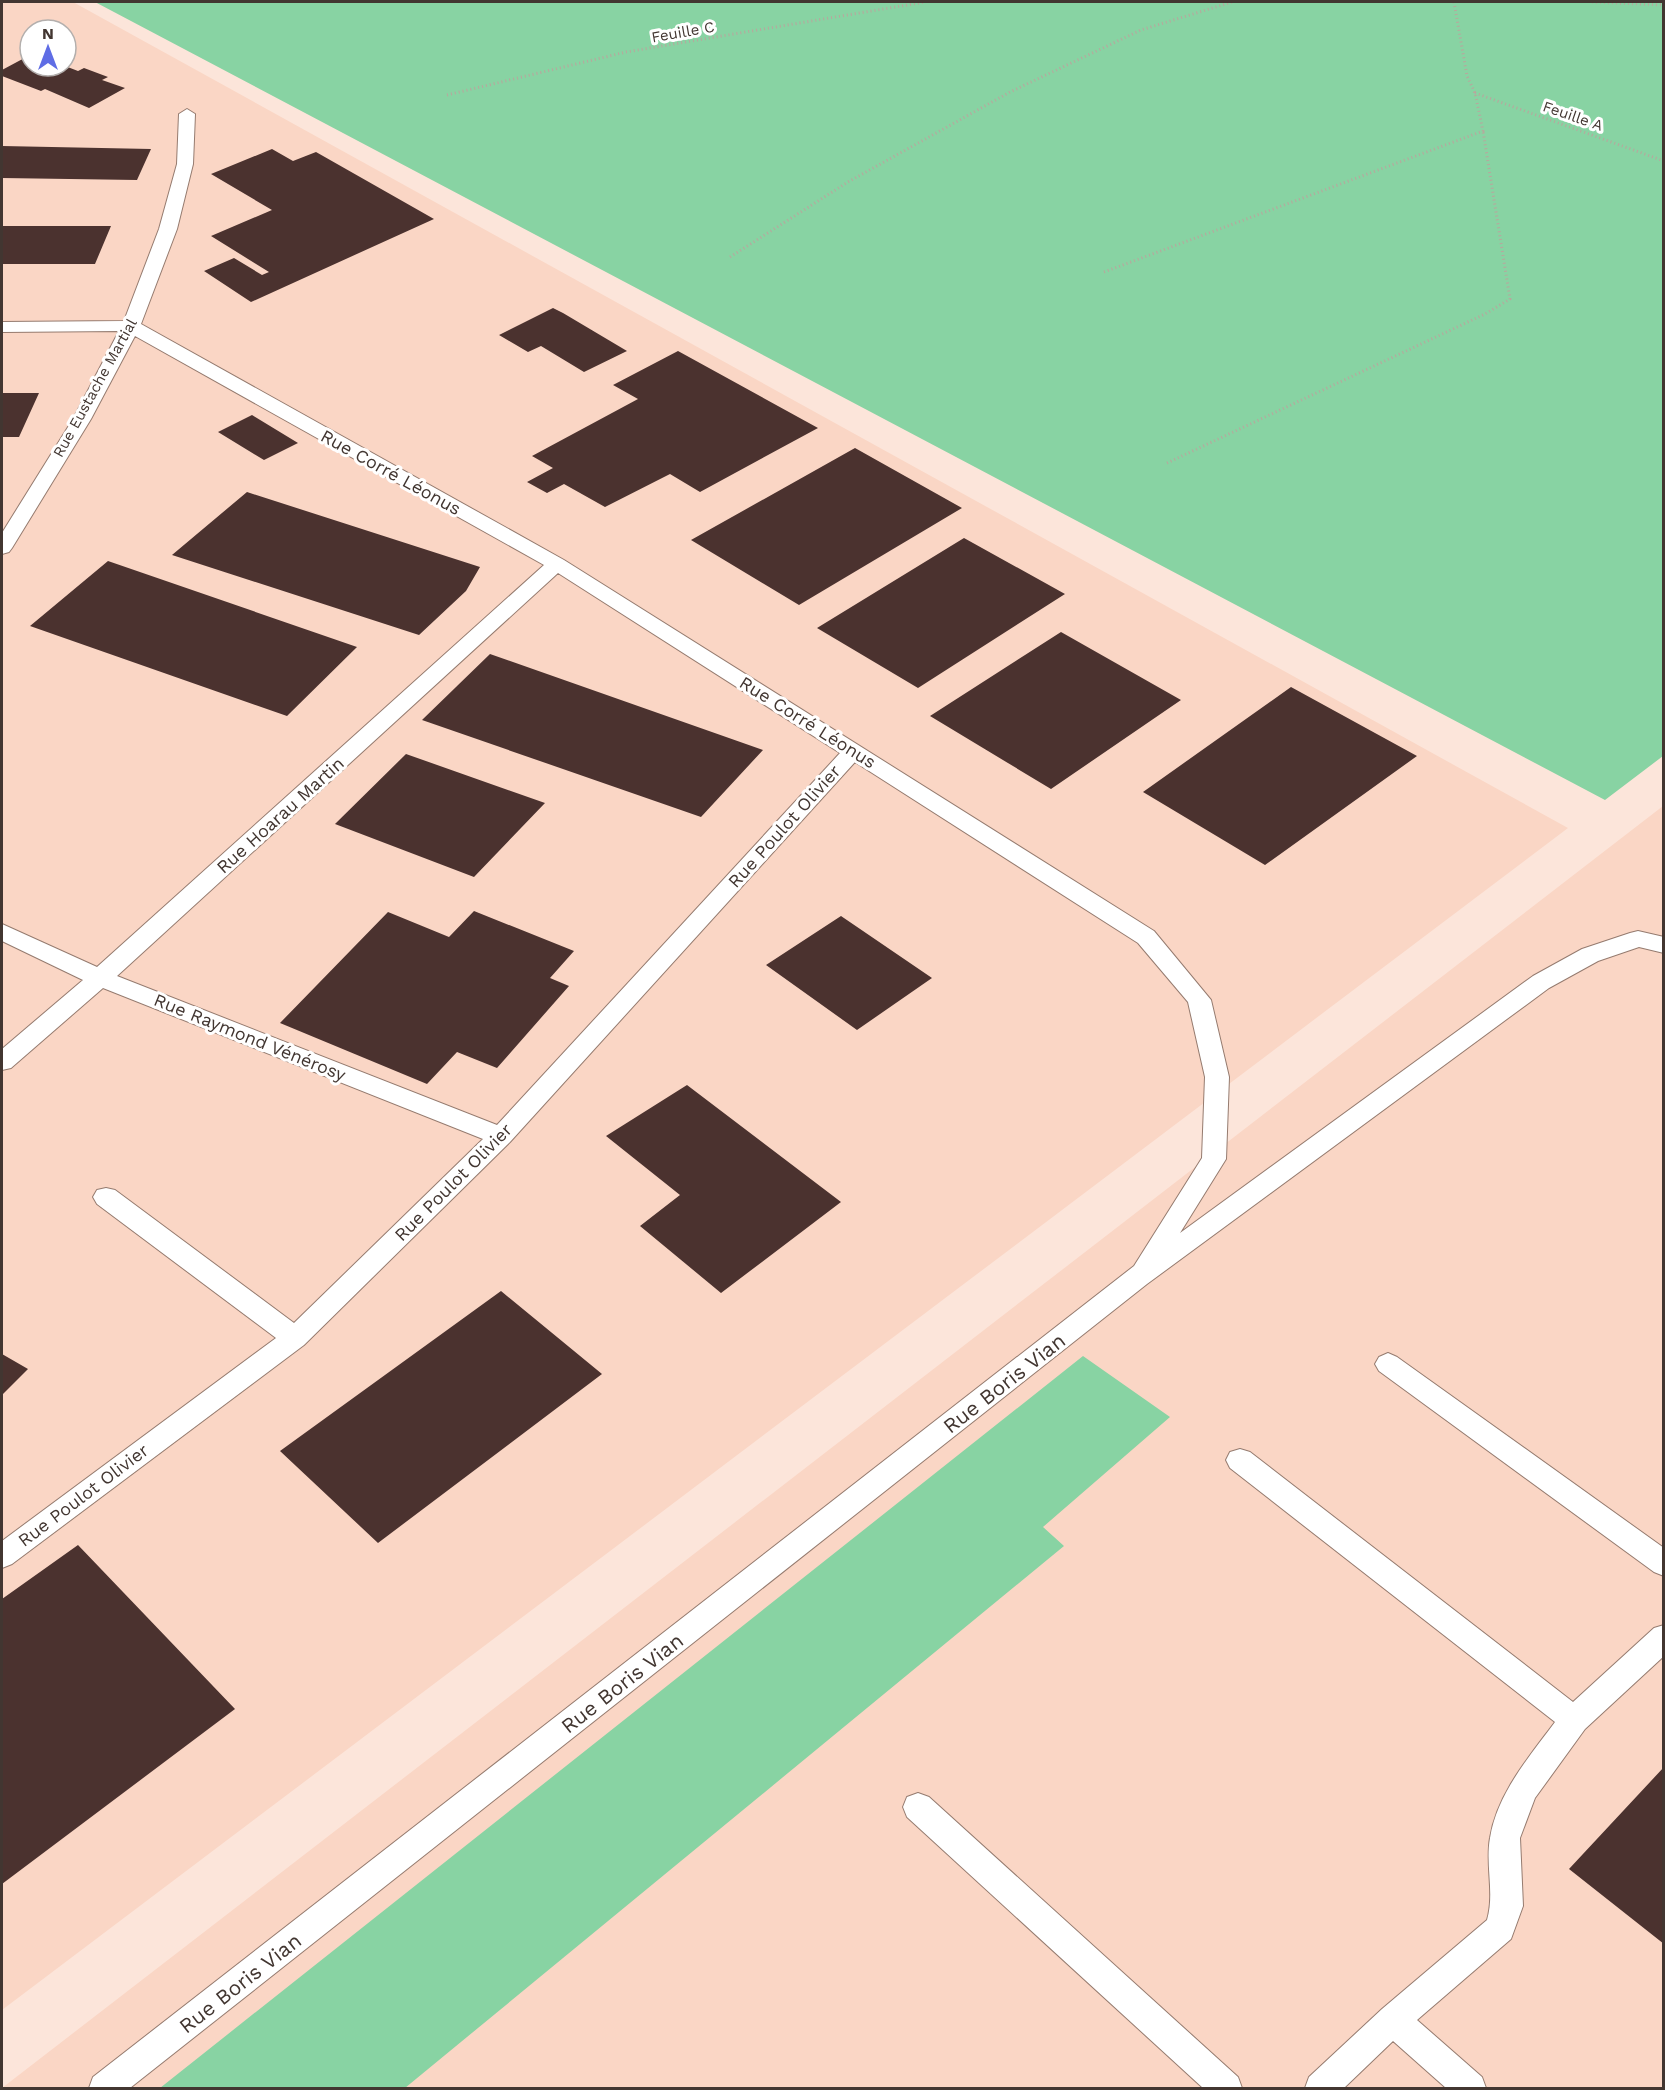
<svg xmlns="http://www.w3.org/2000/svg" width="1665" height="2090" font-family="'Work Sans',sans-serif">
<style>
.built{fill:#fad6c5;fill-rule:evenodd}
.green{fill:#88d3a3}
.building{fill:#4b322f}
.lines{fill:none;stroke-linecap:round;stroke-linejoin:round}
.lane-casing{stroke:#957b6f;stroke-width:2}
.path{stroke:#b9a69d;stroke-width:3;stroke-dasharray:1 3;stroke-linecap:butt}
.lane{fill:#fff;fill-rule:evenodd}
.labels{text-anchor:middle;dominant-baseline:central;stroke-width:6;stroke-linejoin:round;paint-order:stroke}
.far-street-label{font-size:15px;fill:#423631;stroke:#fff}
.street-label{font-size:18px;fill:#423631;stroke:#fff}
.near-street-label{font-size:21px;fill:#423631;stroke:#fff}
</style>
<rect width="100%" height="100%" fill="#fce5da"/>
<!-- built -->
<path class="built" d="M2,2H73L1568,828L2,2010ZM30,30H66V66H30Z
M1663,806V2088H2Z"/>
<!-- green -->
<path class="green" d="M95,2H1663V756L1605,800Z
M1083,1356L1170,1417L1043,1527L1064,1546L405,2088H160Z"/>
<!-- building -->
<path class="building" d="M30,55V66H65L78,71L84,68L108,77L102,80L125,88L89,108L45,89L41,91L2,76V70Z
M2,146L151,149L137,180L2,178Z
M272,149L293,161L316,152L434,219L251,302L204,271L234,258L262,275L269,272L211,236L272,210L211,174Z
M2,226H111L95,264H2Z
M553,308L563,313L627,351L584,372L541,346L528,352L499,335Z
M678,351L818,428L700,492L670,474L605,507L564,484L547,493L527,482L553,468L532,456L638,399L613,385Z
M2,393H39L19,437H2Z
M252,415L298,443L264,460L218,432Z
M855,448L962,508L799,605L691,540Z
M247,492L480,567L466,591L419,635L172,555Z
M964,538L1065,594L918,688L817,628Z
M108,561L357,647L287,716L30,626Z
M1061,632L1181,700L1051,789L930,716Z
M490,654L763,750L701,817L422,720Z
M1291,687L1417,756L1265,865L1143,792Z
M406,754L545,803L474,877L335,824Z
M474,911L574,951L550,978L569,986L497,1068L457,1052L427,1084L280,1023L388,912L449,937Z
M841,916L932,978L857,1030L766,965Z
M687,1085L841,1202L721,1293L640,1226L680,1195L606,1136Z
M501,1291L602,1374L378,1543L280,1451Z
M2,1354L28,1369L2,1395Z
M78,1545L235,1709L2,1884V1599Z
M1664,1767V1944L1569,1869Z"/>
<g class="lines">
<defs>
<path id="lane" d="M187,109L195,114L193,164L177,229L141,324L564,560L1154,931L1211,1000L1229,1077L1226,1159L1180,1233L1533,976L1582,949L1630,933L1638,931L1664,937V953L1639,947L1598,961L1549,988L1147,1284L130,2088H89L93,2077L1134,1266L1202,1158L1205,1077L1188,1002L1138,943L855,762L510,1142L304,1345L12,1564L2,1568V1541L276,1338L97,1204L93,1197L97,1190L106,1188L115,1190L294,1323L483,1139L103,988L11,1068L2,1070V1049L83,980L2,941V924L97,967L544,565L135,336L91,419L12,548L9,552L2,554V533L73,419L119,331L2,332V322L124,321L159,229L177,164L179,114ZM558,573L840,753L497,1125L117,976Z
M1388,1353L1397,1357L1664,1548V1576L1654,1572L1379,1371L1375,1364L1379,1357Z
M1240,1449L1250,1452L1573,1702L1654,1628L1664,1625V1656L1585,1729L1535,1798L1520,1838L1523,1906L1511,1939L1417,2020L1482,2077L1486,2088H1446L1393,2041L1344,2088H1305L1309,2077L1382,2009L1487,1920C1495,1893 1485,1865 1490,1838C1497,1794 1529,1757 1555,1722L1230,1468L1226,1460L1230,1452Z
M918,1793L929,1797L1238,2077L1242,2088H1203L907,1817L903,1807L907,1797Z"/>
</defs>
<!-- lane casing -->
<use href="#lane" class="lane-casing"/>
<!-- path -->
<path class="path" d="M1592,2L1664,5
M1475,93L1664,161
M447,95L626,52L925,2
M730,257L848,182L1010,92L1141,30L1232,2
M1104,272L1483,131L1475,93L1467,76L1454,2
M1167,463L1485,314L1510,299L1483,131"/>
<!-- lane -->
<use href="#lane" class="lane"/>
</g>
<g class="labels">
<!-- far-street labels -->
<g class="far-street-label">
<text transform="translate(683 32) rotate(-10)">Feuille C</text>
<text transform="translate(1573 116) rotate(19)">Feuille A</text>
<text transform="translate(95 388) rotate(-61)">Rue Eustache Martial</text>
</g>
<!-- street labels -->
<g class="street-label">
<text transform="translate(391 472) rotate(29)">Rue Corré Léonus</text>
<text transform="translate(808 722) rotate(32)">Rue Corré Léonus</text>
<text transform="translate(280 815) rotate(-42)">Rue Hoarau Martin</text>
<text transform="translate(784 826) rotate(-48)">Rue Poulot Olivier</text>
<text transform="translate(250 1037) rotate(22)">Rue Raymond Vénérosy</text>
<text transform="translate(453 1182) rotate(-45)">Rue Poulot Olivier</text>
<text transform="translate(83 1495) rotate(-37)">Rue Poulot Olivier</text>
</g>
<!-- near-street labels -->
<g class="near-street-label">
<text transform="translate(1004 1383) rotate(-38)">Rue Boris Vian</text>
<text transform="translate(622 1683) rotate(-38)">Rue Boris Vian</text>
<text transform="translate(240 1983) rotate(-38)">Rue Boris Vian</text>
</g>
</g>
<!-- border -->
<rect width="1665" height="2090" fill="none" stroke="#423631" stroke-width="6"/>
<!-- north arrow -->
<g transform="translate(48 48)"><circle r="28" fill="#ffffff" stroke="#b3afad" stroke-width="1.5"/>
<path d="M0-4.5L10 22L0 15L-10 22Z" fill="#5f6de5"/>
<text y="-9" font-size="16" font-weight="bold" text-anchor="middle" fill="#423631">N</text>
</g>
</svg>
